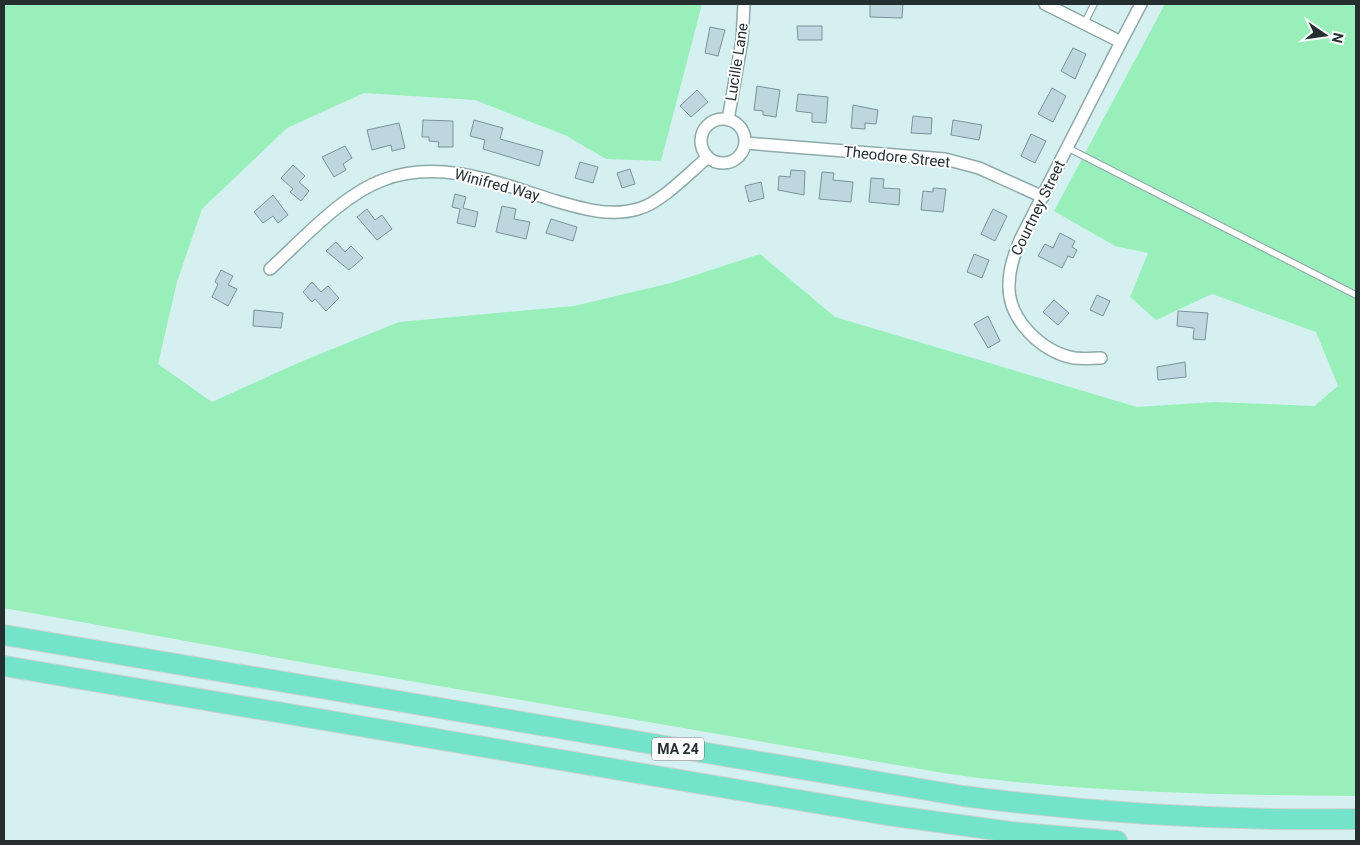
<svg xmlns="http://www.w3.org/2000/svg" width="1360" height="845" font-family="Roboto,sans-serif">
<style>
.green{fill:#99efba}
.building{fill:#bed6de;stroke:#7b9299}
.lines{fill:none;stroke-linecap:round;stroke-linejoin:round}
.service-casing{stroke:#8fa9a9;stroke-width:8}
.minor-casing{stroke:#8fa9a9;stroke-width:14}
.motorway-casing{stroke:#cfd1d1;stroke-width:22}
.service{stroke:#fff;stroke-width:5.5}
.minor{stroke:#fff;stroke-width:11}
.motorway{stroke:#73e3ca;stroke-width:20}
.labels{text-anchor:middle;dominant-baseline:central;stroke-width:4;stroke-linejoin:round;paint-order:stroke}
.shield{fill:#fff;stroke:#666d6d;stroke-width:1}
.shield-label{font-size:14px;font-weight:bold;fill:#252f2f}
.street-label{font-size:15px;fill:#252f2f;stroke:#fff}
</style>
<rect width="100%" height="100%" fill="#d5f0f1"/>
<!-- green -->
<path class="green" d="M4,4H702L661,161L606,159L567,136L475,100L364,93L287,128L202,209L177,282L158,364L212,402L298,363L399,322L574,306L671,283L760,254L835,317L1137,407L1214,402L1314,406L1338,386L1316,332L1212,294L1156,320L1130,297L1148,253L1115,246L1054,211L1165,4H1356V796C1221,795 1084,793 949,774L312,664L4,608Z"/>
<!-- building -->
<path class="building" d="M870,4H903L902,18L870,17Z
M797,26H822V40H798Z
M710,27L725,30L718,56L705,53Z
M1073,48L1086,54L1075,79L1061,71Z
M757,86L780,90L776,117L763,115V111L754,110Z
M1052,88L1066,96L1053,122L1038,114Z
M697,90L708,102L691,117L680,106Z
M798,94L828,97L826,123L812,122V113L796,111Z
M853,105L878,110L876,124L865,123V129L851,128Z
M913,116L932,118L931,134L911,133Z
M423,120L453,121V147H438L439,142L429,141V137H422Z
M474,120L503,128L500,139L543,151L539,166L483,149L485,140L470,136Z
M953,120L982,125L979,140L951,135Z
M399,123L405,148L392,151L391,145L372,150L367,130Z
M1031,134L1046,141L1035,163L1021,156Z
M345,146L352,158L343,164L346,170L334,177L322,157Z
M580,162L598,167L593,183L575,178Z
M293,165L305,176L299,182L309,191L301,201L290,192L293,189L281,178Z
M630,169L635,184L622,188L617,173Z
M791,170L805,171L804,195L778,190L779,176L790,177Z
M822,172L834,173L833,180L853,182L851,202L819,199Z
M871,178L884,179L883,188L900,189L899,205L869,202Z
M761,182L764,198L749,202L745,186Z
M933,188L946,189L943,212L921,210L923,191L933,192Z
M455,194L466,197L463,208L478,212L475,227L457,223L460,209L452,207Z
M273,195L288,215L278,223L273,216L263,223L254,212Z
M502,206L516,209L514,219L530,222L526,239L496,232Z
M367,209L375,220L382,215L392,229L377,240L357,217Z
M993,209L1007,216L995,241L981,234Z
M551,219L577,227L573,241L546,233Z
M1060,233L1075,241L1072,247L1077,250L1073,258L1068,256L1062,268L1038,256L1045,244L1053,248Z
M336,242L345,252L351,246L363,258L349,270L326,251Z
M974,254L989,260L982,278L967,272Z
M221,270L233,276L228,285L237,289L228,306L212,297L218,284L215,282Z
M312,282L321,292L328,286L339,298L326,311L315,299L312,302L303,292Z
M1097,295L1110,301L1103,316L1090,310Z
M1054,300L1069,313L1058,325L1043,312Z
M254,310L283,313L281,328L253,326Z
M1178,311L1208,313L1205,340L1193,339L1194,328L1177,326Z
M988,316L1000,341L988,348L974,324Z
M1185,362L1186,377L1158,380L1157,367Z"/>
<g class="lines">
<defs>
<path id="service" d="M1084,24L1094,4
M1068,148L1356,295"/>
<path id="minor" d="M1045,4L1121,42L1141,4
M701 141a22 22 0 1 1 44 0a22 22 0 1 1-44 0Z
M728,120L742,40L744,4
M745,143L945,159L979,168L1043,197
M270,269C302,240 342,195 383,180C441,158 501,184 556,201C583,209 610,217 638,209C661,203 689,173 708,157
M1101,358C1093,358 1083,359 1074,358C1042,352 1008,320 1009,285C1009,269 1014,255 1020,240L1121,42"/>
<path id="motorway" d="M4,635L963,796C1093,813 1225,821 1356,819
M4,666L887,815L1011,832L1117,841"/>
</defs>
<!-- service casing -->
<use href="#service" class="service-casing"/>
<!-- minor casing -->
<use href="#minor" class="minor-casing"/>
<!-- motorway casing -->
<use href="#motorway" class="motorway-casing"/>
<!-- service -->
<use href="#service" class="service"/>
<!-- minor -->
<use href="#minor" class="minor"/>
<!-- motorway -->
<use href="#motorway" class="motorway"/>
</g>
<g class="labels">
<!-- shield labels -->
<rect class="shield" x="652" y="737.5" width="52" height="23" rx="4"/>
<g class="shield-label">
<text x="678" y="749">MA 24</text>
</g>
<!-- street labels -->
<g class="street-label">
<text transform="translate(737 62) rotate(-81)">Lucille Lane</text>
<text transform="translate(897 157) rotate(6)">Theodore Street</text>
<text transform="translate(497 185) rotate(15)">Winifred Way</text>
<text transform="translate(1038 208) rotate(-64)">Courtney Street</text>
</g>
</g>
<!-- border -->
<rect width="1360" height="845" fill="none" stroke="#252f2f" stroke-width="10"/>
<!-- north arrow -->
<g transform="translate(1325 35) rotate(103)" stroke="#ffffff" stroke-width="4" paint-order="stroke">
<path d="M0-4L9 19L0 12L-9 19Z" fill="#252f2f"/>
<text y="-8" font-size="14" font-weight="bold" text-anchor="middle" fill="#252f2f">N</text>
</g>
</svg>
